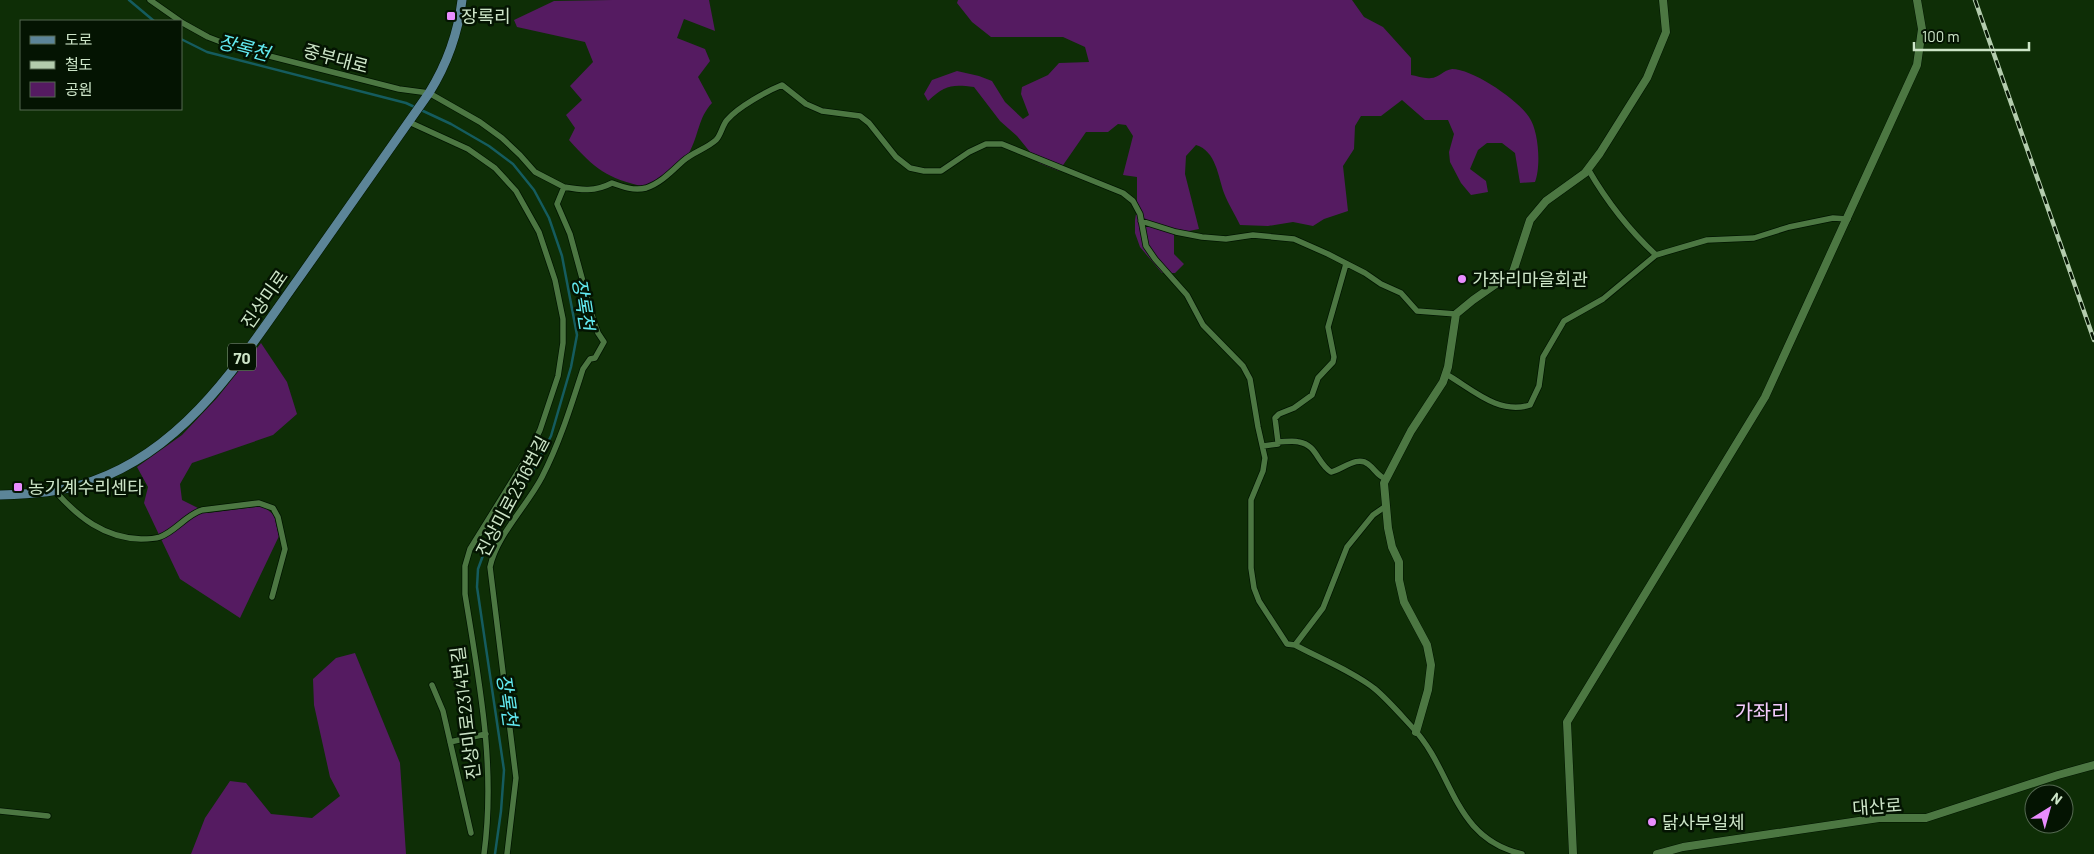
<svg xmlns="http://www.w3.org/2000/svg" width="2094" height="854" font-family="Barlow,'Noto Sans KR',sans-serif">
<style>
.green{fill:#551b61}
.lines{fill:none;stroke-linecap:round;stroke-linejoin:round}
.stream{stroke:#155c5f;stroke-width:2.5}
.minor-casing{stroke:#011500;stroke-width:7}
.tertiary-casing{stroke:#011500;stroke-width:9}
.primary-casing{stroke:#011500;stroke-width:10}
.minor{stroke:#4c7742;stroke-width:5.5}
.tertiary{stroke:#4c7742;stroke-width:8}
.primary{stroke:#5c8598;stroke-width:9}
.rail-casing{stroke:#b3ccad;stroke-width:4.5}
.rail{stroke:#041402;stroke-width:2.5;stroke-dasharray:8;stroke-linecap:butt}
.poi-dot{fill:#e98dfe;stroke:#041402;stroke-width:2}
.labels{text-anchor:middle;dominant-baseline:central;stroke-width:5;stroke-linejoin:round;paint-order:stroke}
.shield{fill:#041402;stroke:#91a68d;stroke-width:1}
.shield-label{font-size:16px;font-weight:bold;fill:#cde5c8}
.poi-label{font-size:18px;fill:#cde5c8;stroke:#041402;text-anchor:start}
.street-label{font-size:18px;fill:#cde5c8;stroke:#041402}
.water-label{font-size:19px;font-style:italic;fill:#63ebf2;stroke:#041402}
.quarter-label{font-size:20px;fill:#f5ccfe;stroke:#041402}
</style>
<rect width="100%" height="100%" fill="#0e2e06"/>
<!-- green -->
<path class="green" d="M612,0H709L715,31L684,19L677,38L705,49L710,61L698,77L712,103C698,118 699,135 689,153C681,166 658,178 645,187C606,178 595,169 569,140L575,128L566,115L582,100L570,86L593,62L585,42L517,27L514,20L554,1Z
M958,0H1352L1364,17L1383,27L1411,58V75C1417,76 1425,79 1431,78C1438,78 1444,70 1452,69C1473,69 1518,100 1529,117C1539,131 1541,167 1535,182L1520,183L1515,153L1502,143H1487L1478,150L1470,169L1486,181L1488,192L1471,195L1461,183L1450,162L1449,152L1454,134L1448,120H1425L1402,100L1381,116H1361L1355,126L1354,149L1343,166L1348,211L1324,219L1313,226L1293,222L1268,226L1240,225C1235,214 1228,204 1224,193C1218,176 1216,151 1196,145L1186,156L1185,174L1199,229L1174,234V254L1184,264L1175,273H1162L1140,247L1135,233V220L1137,208V177L1123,175L1133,136L1126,125L1118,124L1108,132H1086L1059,171L1039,163L1017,136L1000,121L974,87C952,84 945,85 928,101L924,94L932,80L957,71L979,76L992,81L1005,102L1023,119L1029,115L1021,94L1022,87L1048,75L1059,63L1089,62L1085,47L1063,37H991L972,22L957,3Z
M261,343L287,382L297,414L273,435L192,463L180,484L182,500L208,513L263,506L274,515L279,536L240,618L180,579L144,503L148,487L137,467L182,435L217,398Z
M355,653L400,763L406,854H191L205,818L230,781L246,783L271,814L312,818L340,796L330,777L314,705L313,679L336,658Z"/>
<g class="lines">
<!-- stream -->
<path class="stream" d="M129,0L154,21
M181,39L207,52L406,103L451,124L489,146L513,164L534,190L549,218L562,256L577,335L571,367L551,436L535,467L485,550L478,569L477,587L504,770L501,811L495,854"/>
<defs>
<path id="minor" d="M150,0L180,21
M181,22L208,37L234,47L399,89L429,93L480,122L502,138L520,155L535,172L564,187L557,204L570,234L594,322L598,333L604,342L595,358L590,359L583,369C571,406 560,442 542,477C527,506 497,535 490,567L516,778L507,854
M409,122L468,149L495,168L516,191L539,232L555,280L563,319V343L558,376L540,430L527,457L470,549L465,566V594C479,681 496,766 484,854
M1588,169C1606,200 1630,231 1656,255
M564,187C581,190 595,192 612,183C623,187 634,191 646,188C661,183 672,171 683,161C693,152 706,149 716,140C721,135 722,126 727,120C738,107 767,91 782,85L806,104L822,111L860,116L869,123L896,157L910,168L924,171H941L969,152L986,144H1002L1123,193L1133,201L1140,214L1146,246L1155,259L1187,295L1203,325L1243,366L1250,379L1258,427L1265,458L1263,471L1251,500V568L1254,588L1259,601L1287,644L1295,645C1319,658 1354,672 1375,689C1388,700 1400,714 1412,727C1454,771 1452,838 1522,854
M1141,221L1176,232L1202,237L1226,239L1253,235L1294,239L1328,254L1365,273L1381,284L1401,293L1417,311L1456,314
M1446,374C1472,389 1498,415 1530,405L1539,386L1543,357L1564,321L1603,299L1656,255L1707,240L1754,238L1789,227L1833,218L1848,219
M1278,442L1275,418L1279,414L1294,408L1312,395L1318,378L1333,362L1334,357L1328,327L1346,264
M1263,446L1278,444V442C1284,442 1293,440 1299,442C1317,445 1317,463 1331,472C1342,470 1357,455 1368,464C1375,469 1377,476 1386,479
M55,491C78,517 104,538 141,539C147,539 154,539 160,537C176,531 186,515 202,510L259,503L273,508L278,517L285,549L272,597
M1295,645L1323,608L1347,547L1373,515L1386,506
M432,685L443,711L471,833
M450,742L486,734
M0,811L48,816"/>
<path id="tertiary" d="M1416,732L1428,690L1431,665L1427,645L1404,602L1399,580V562L1392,547L1388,528L1384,483L1411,431L1443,382L1448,367L1456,314L1473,300L1513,272L1530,220L1546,201L1585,173L1600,153L1647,78L1666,32L1663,0
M1573,854L1567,722L1765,397L1917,65L1922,29L1917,0
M1657,854L1683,847L1879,818H1926L2058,775L2094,765"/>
<path id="primary" d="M0,495C32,494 63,492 93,481C189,447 243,356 299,278C342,216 386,155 429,93C447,64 458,34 462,0"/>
</defs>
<!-- minor casing -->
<use href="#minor" class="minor-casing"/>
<!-- tertiary casing -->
<use href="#tertiary" class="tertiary-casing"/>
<!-- primary casing -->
<use href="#primary" class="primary-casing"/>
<!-- minor -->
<use href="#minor" class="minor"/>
<!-- tertiary -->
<use href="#tertiary" class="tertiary"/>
<!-- primary -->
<use href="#primary" class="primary"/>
<defs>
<path id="rail" d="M1975,0L2094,340"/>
</defs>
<!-- rail casing -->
<use href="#rail" class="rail-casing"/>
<!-- rail -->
<use href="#rail" class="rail"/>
</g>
<!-- markers -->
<g class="poi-dot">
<rect x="446" y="11" width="10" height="10" rx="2.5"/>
<circle cx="1462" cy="279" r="5"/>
<rect x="13" y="482" width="10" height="10" rx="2.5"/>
<circle cx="1652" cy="822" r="5"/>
</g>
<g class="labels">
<!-- shield labels -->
<rect class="shield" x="228" y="343.5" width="28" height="27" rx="4"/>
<g class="shield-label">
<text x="242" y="357">70</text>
</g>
<!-- poi labels -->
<g class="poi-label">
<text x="461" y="16">장록리</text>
<text x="1472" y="279">가좌리마을회관</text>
<text x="28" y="487">농기계수리센타</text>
<text x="1662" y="822">닭사부일체</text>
</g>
<!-- street labels -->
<g class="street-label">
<text transform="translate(336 58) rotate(15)">중부대로</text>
<text transform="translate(264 299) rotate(-55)">진상미로</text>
<text transform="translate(512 496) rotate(-62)">진상미로2316번길</text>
<text transform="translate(465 713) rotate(-97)">진상미로2314번길</text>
<text transform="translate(1877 806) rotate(-4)">대산로</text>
</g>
<!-- water labels -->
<g class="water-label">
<text transform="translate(244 47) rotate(15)">장록천</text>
<text transform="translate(584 304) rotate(81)">장록천</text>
<text transform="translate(508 700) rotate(82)">장록천</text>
</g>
<!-- quarter labels -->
<g class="quarter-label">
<text x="1762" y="711">가좌리</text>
</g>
</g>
<!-- legend -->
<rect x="20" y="20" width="162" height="90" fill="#041402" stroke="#546851"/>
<rect x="30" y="36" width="25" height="8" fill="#5c8598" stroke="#546851"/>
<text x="65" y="45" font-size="15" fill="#cde5c8">도로</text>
<rect x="30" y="61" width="25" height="8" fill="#b3ccad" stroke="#546851"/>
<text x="65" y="70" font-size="15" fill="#cde5c8">철도</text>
<rect x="30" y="82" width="25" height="15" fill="#551b61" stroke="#546851"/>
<text x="65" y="95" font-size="15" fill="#cde5c8">공원</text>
<!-- north arrow -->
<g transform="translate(2049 809) rotate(37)"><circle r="24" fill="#041402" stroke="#546851"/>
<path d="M0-4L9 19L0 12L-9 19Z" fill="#e98dfe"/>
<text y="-8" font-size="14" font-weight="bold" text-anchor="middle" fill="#cde5c8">N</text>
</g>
<!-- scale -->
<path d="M1914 42v8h115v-8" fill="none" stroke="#cde5c8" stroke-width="2.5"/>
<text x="1922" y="42" font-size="15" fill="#cde5c8" stroke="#041402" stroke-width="4" paint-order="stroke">100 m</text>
</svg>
